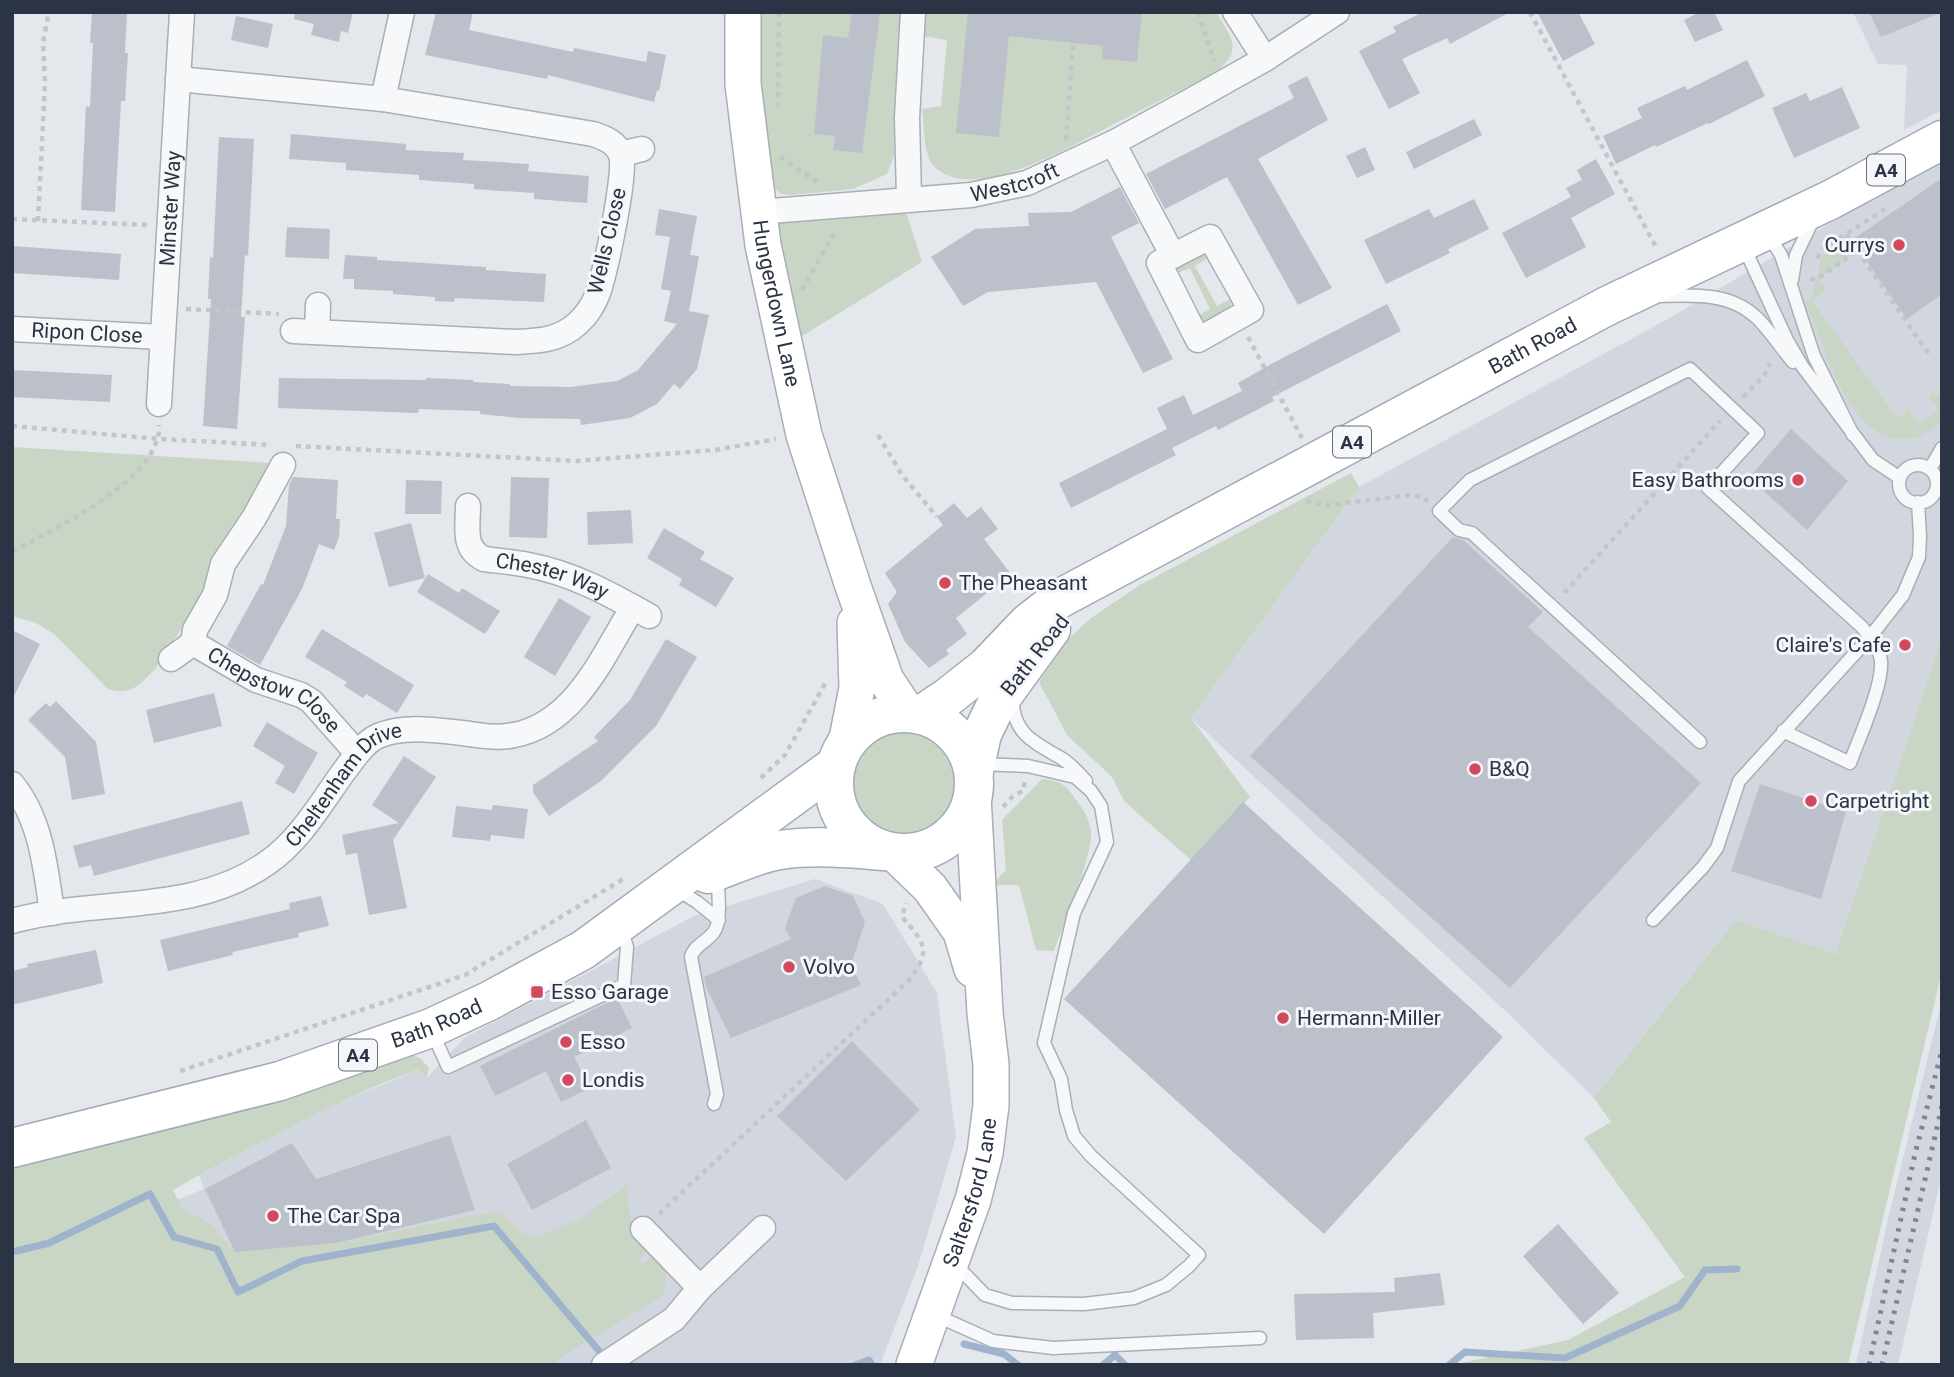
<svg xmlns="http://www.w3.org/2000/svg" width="1954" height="1377" font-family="Roboto,sans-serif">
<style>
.built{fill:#d2d6de}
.green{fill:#c9d6c5}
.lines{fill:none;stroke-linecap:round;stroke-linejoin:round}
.stream{stroke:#9fb4cc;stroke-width:7}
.building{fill:#bbc0ca}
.lane-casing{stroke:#a9aeb7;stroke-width:15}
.street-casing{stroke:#a9aeb7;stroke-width:27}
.secondary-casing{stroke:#a9aeb7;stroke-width:38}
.primary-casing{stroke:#a3abb8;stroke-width:41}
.path{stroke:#c2c5cb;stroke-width:4.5;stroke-dasharray:5 5;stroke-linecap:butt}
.lane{stroke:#f7f8fa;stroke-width:12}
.street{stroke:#f7f8fa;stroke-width:24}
.secondary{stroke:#fff;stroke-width:35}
.primary{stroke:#fff;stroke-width:38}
.rail{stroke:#7d8696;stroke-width:5;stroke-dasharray:3.5 7;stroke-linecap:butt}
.poi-dot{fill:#d1495b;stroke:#f4f6f9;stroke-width:2.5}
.labels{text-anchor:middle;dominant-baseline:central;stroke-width:6;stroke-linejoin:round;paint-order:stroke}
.shield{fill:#f4f6f9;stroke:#676e7b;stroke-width:2}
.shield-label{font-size:19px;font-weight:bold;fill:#2b3445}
.street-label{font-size:21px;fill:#2b3445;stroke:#f4f6f9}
.poi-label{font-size:21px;fill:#2b3445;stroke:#f4f6f9;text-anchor:start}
</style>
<rect width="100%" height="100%" fill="#e4e7ec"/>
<!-- built -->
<path class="built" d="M1853,12H1942V110L1904,130L1907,65L1878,64Z
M1942,157V637L1835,954L1736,920L1594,1098L1514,1019L1191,718L1359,487L1668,319Z
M815,879L883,904L937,993L956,1137L918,1266L880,1365H12V1267L204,1189L199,1175L336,1104L420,1069L426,1079L464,1038L694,916Z
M1942,1000V1174L1898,1365H1856L1889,1215Z"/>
<!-- green -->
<path class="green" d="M758,12H902L894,156L887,174L853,189L791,195L781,194L768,183L757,58Z
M924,12H1216C1234,41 1244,52 1211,75C1179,91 1147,107 1116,123C1077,143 978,203 937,169C922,157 925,127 922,109L941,106L947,40L922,36Z
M906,212L922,262L794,341L774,225L782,219Z
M1845,240L1859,250L1819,279L1826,290L1812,301L1897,418L1909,410L1920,424L1939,410L1930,398L1932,393H1936L1942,400V421C1931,432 1919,439 1904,439C1847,441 1824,342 1805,302L1812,297L1822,256Z
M1202,253L1208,258L1195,266L1217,306L1232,298C1233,312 1215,317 1203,323L1194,318L1210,309L1190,268L1175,274L1177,264Z
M12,447L288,464L155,669C140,685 131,696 108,689L54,634L36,623L12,616Z
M1351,473L1359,487L1191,718L1250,797L1191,860L1124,801L1112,777L1067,735L1039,682L1067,640L1091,618L1140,585Z
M1942,637V971L1848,1365H1452L1568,1340L1685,1277L1584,1138L1611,1122L1594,1098L1736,920L1835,954Z
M850 784a52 52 0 1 1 104 0a52 52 0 1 1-104 0Z
M1042,779C1062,781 1066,785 1077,801C1084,810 1089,819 1091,831C1094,853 1063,926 1054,951L1036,950L1019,885H992L1006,870L1002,820Z
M404,1051L420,1058L429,1068L426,1080L420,1069C370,1086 324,1110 278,1134C243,1152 207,1170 173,1190L182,1208L208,1222L235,1252L338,1243L476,1215L501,1212L519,1231L535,1238L579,1220L627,1185C628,1210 630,1231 647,1250L638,1261L643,1264L655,1255L666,1270L664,1295L570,1351L552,1365H12V1161Z"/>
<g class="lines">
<!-- stream -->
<path class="stream" d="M12,1252L49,1243L150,1194L174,1237L217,1249L238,1292L302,1261L494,1226L605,1358
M964,1344L1004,1354L1018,1365
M855,1365L869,1360L872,1365
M1103,1365L1115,1355L1125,1365
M1449,1365L1465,1352L1565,1358L1680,1306L1705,1270L1737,1269"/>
</g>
<!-- building -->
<path class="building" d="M92,12H127L125,53H128L125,101H121L115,212L81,210L86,106L90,107L93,43H90Z
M295,12H353L348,33L341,31L339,42L311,35L314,24L294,19Z
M436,12H473L469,30L573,52L574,48L646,62L648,51L666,55L659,91L657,90L654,102L548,75L547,79L425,55Z
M852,12H880L862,153L833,150L835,136L814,134L823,35L848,38Z
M968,12H1142L1137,62L1102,59L1103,46L1009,36L999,137L956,133Z
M1423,12H1510L1450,44L1447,38L1402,59L1420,93L1389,109L1359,51L1396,32L1393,27Z
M1537,12H1578L1595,44L1563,61Z
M1700,12H1714L1723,30L1695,42L1684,20Z
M1869,12H1940V13L1881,37Z
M236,16L273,24L268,48L231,40Z
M1747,60L1765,96L1709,124L1708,123L1656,147L1655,145L1616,164L1603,136L1642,118L1637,108L1685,86L1687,90Z
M1307,76L1328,120L1258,159L1332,288L1298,305L1227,177L1165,209L1146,174L1294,98L1288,86Z
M1842,87L1860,128L1794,158L1772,108L1806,93L1810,101Z
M1474,119L1482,135L1414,169L1406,152Z
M291,134L406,144V150L464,153L463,160L529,164L528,171L589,176L587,203L534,199V193L474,189V184L419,180V175L346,170V163L289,159Z
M219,137L254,139L248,256L245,255L241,317H245L237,429L203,426L211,299H208L210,257L213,258Z
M1365,147L1375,170L1357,178L1346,156Z
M1596,159L1615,194L1571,218L1586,247L1526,278L1502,233L1571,197L1566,188L1582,180L1577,170Z
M1942,178V294L1907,319L1852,240Z
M1120,187L1139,223L1111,237L1173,359L1143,373L1096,282L988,292L963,306L931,257L975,229L1029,226L1028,213L1071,212Z
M1474,199L1489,229L1448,249L1450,253L1386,284L1364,240L1429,209L1434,218Z
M659,209L697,216L690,255L699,256L689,311L709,315L697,369L680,389L674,384L657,404L630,418L581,425L580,419L520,418L480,414V411L419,409L418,413L278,408L279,378L426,380V378L473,380V382L510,384V386L571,387L617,381L638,370L677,324L664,321L671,291L661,289L670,237L655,235Z
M287,227L330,229L329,259L285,257Z
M13,246L121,254L119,280L12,273Z
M345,255L377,257V260L486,267V270L546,274L544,302L455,298L454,302L435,301V297L393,294V291L354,289V279H343Z
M1387,304L1401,331L1272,397L1274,401L1218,430L1216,426L1172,448L1176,455L1071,508L1059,483L1167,429L1157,408L1184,395L1193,415L1242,391L1238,383L1273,363Z
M12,370L112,375L110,402L12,397Z
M1791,429L1848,481L1807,530L1749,478Z
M293,477L338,480L336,519H340L339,537L334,550L319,544L302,589L260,665L227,646L261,584L263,585L286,526L289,485Z
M511,477L549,478L547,538L509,537Z
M406,480L442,481L441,514H405Z
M954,503L967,518L981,507L998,529L984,539L1011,574L956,618L967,634L946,650L949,654L929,668L905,642L888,604L897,592L885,573L943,525L937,517Z
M631,510L633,543L588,545L587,512Z
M411,523L425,578L389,587L374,533Z
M664,528L705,552L700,559L734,578L716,607L679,585L682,579L647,558Z
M1453,537L1463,540L1543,612L1528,627L1701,783L1510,988L1250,756Z
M428,574L459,593L462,588L500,611L485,634L417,592Z
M559,598L591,617L555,676L524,657Z
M322,629L414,685L397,713L366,694L363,698L344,686L347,682L305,657Z
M12,630L40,644L12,700Z
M666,639L697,657L656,726L601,781L549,816L533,792V785L598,741L594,737L630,700Z
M214,693L222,726L154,743L146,710Z
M56,701L96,742L105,794L72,800L65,757L28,720L46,703L50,707Z
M267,722L318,753L294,794L275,783L285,766L253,746Z
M404,756L436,777L393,840L407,908L369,915L357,853L346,855L342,835L399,823L372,805Z
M1760,784L1846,812L1821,899L1731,871Z
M242,801L250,834L94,876L91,865L79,868L73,846Z
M1243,802L1503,1037L1324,1234L1064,999Z
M493,805L528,809L524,839L491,835L490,841L452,837L456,806L492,810Z
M825,886L853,896L865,922L851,965L861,985L731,1038L706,987L704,977L791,939L785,928L796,898Z
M321,896L329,926L298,933L299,937L232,952L233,955L168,971L160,940L290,909L289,903Z
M96,950L103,983L12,1005V971L28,967L27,964Z
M617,998L632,1028L574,1057L590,1088L561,1102L546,1071L495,1096L480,1066Z
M852,1041L920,1110L846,1181L777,1116Z
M586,1120L611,1168L532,1210L507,1164Z
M450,1135L475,1210L337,1243L235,1252L205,1189L292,1143L316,1179Z
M1558,1224L1619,1293L1583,1324L1523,1256Z
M1440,1273L1445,1305L1373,1313L1374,1338L1296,1340L1294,1294L1395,1292L1394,1278Z"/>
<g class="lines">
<defs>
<path id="lane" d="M1763,238L1774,244L1781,255L1814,356L1853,435
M1747,246L1749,258L1787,340L1802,366L1873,460L1900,478
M1792,280L1796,255L1812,222
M1659,296C1694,295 1731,292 1758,319C1771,332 1781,348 1793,362
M1899 484a19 19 0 1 1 38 0a19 19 0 1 1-38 0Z
M1930,469L1942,448
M1013,697C1011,733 1035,743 1061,758C1071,764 1078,772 1086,781
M1700,742L1485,545L1472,533L1459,530L1439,511L1470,480L1690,369L1758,433L1708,488L1862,627C1869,636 1880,649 1881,661C1883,686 1859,738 1850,763L1783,731
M676,889L697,902L719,920
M1653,920L1703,867L1717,848L1739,781L1870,637L1903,595L1919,557L1920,536L1918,502
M432,1032L448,1067L624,985L627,947L621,929
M714,1104L717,1094L691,957C694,945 707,942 714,932C722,922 718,888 717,875
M954,1263L985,1295L1012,1303L1084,1304L1134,1298L1166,1285L1189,1266L1199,1255L1091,1156L1074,1136L1066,1110L1061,1079L1044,1043L1074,913L1107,842L1101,806L1091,791L1075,777L1028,766L979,764
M935,1315L993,1341L1053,1348L1260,1338"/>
<g id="street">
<path d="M1235,12L1265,59"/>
<path d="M178,79L383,99L593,134C605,138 616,142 621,155C627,172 605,273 598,293C594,304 586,316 577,324C559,340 539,341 516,342L293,331"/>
<path d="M383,99L402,12"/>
<path d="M1113,143L1173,256"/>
<path d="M621,154L642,149"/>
<path d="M909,198L907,118L913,12"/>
<path id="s1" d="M758,212L971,195L1027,183L1113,143L1192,100L1265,59L1337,12"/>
<path d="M1210,237L1251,310L1198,340L1159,263Z"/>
<path id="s2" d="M12,329L162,337"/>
<path d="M317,332L318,305"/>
<path id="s3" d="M159,404L182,12"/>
<path id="s4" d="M283,465L254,518L223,564L215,595L195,630L193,643L256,680L301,695L311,701L357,753"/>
<path id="s5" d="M468,506C468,528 462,548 484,559C499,561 513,562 528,565C572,573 610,594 649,616"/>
<path d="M171,659L193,643"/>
<path d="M12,784C41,819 46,869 52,913"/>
<path id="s6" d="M12,921C97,897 192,916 267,863C299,841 320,805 342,774C352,761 363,743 378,736C404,725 435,730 462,733C479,735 497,739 514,735C576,723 603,655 633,607"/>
<path d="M643,1229L700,1288"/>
<path d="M604,1365L674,1319L700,1288L763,1228"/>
</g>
<g id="secondary">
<path id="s7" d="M743,12V84L763,245L804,435L853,586L886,680L908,713"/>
<path d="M846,744L857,688L855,623"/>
<path d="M894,853L930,888L961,932L972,969"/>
<path id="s8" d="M914,1365L973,1200L985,1153L991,1105V1064L985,1013L973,797"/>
</g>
<g id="primary">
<circle cx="904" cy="783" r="70"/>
<path id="s9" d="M921,715L948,697L986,667L1028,623L1059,599L1607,306L1830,200L1942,140"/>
<path d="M974,771L982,734L996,705L1051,629"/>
<path d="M708,874C732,866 755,854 780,850C814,845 849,848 883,851"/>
<path id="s10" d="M12,1148L280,1081L431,1028L489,1001L583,950L836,765"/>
</g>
</defs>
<!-- lane casing -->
<use href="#lane" class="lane-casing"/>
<!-- street casing -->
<use href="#street" class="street-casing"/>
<!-- secondary casing -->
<use href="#secondary" class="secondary-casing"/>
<!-- primary casing -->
<use href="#primary" class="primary-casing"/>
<!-- path -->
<path class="path" d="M1198,12L1214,61
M1530,12L1657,249
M778,107L779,12
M1066,140L1073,43
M780,157L819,183
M12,219L148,225
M38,221L45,83L43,42L49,12
M1846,234L1930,356
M1817,258L1823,249L1888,207
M1810,279L1816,280L1857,251
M802,290L836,230
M186,309L279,314
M1248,337L1302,438
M1743,397L1764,376L1770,363
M12,426L160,439L270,445
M878,435L902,475L937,517
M296,446L576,461L715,450L776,439
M1306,501L1329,505L1412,495L1421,497L1428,501
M12,551C54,529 161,480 159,425
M1564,593L1720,421
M761,778L785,755L826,682H829
M1003,807L1013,796L1023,791L1025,781
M180,1071L465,975L625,878
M659,1214L909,980C932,951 925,943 902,917L906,903"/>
<!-- lane -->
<use href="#lane" class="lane"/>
<!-- street -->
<use href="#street" class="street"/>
<!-- secondary -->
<use href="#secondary" class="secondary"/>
<!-- primary -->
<use href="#primary" class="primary"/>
<!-- rail -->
<path class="rail" d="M1869,1365L1915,1154L1942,1050
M1882,1365L1942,1106"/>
</g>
<!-- markers -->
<g class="poi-dot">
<circle cx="1899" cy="245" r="7"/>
<circle cx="1798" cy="480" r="7"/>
<circle cx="945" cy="583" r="7"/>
<circle cx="1905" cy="645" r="7"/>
<circle cx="1475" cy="769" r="7"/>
<circle cx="1811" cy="801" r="7"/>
<circle cx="789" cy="967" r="7"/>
<rect x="530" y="985" width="14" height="14" rx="3.5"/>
<circle cx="1283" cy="1018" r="7"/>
<circle cx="566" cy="1042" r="7"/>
<circle cx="568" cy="1080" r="7"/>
<circle cx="273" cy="1216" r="7"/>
</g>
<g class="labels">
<!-- shield labels -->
<g class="shield">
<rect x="1867" y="154.5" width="38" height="31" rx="5"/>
<rect x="1333" y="426.5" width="38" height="31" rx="5"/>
<rect x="339" y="1039.5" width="38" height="31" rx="5"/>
</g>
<g class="shield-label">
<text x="1886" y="170">A4</text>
<text x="1352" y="442">A4</text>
<text x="358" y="1055">A4</text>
</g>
<!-- street labels -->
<g class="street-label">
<text stroke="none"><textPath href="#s1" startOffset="259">Westcroft</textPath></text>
<text stroke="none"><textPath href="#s3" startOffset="196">Minster Way</textPath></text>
<text transform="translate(607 241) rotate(-77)">Wells Close</text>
<text stroke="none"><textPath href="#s7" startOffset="294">Hungerdown Lane</textPath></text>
<text stroke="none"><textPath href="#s2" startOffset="75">Ripon Close</textPath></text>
<text stroke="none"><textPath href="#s9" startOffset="718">Bath Road</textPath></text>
<text stroke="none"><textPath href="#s5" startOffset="130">Chester Way</textPath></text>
<text transform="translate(1035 655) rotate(-52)">Bath Road</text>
<text stroke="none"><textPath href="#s4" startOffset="296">Chepstow Close</textPath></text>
<text stroke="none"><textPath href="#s6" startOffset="376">Cheltenham Drive</textPath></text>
<text stroke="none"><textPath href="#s10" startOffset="443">Bath Road</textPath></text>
<text stroke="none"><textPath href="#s8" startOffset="182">Saltersford Lane</textPath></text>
</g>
<!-- poi labels -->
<g class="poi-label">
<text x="1885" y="245" text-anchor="end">Currys</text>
<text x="1784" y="480" text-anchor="end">Easy Bathrooms</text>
<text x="959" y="583">The Pheasant</text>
<text x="1891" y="645" text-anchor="end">Claire's Cafe</text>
<text x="1489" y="769">B&amp;Q</text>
<text x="1825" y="801">Carpetright</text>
<text x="803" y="967">Volvo</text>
<text x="551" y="992">Esso Garage</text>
<text x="1297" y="1018">Hermann-Miller</text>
<text x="580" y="1042">Esso</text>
<text x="582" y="1080">Londis</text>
<text x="287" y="1216">The Car Spa</text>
</g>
</g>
<!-- border -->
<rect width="1954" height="1377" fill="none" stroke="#2b3445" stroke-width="28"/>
</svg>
